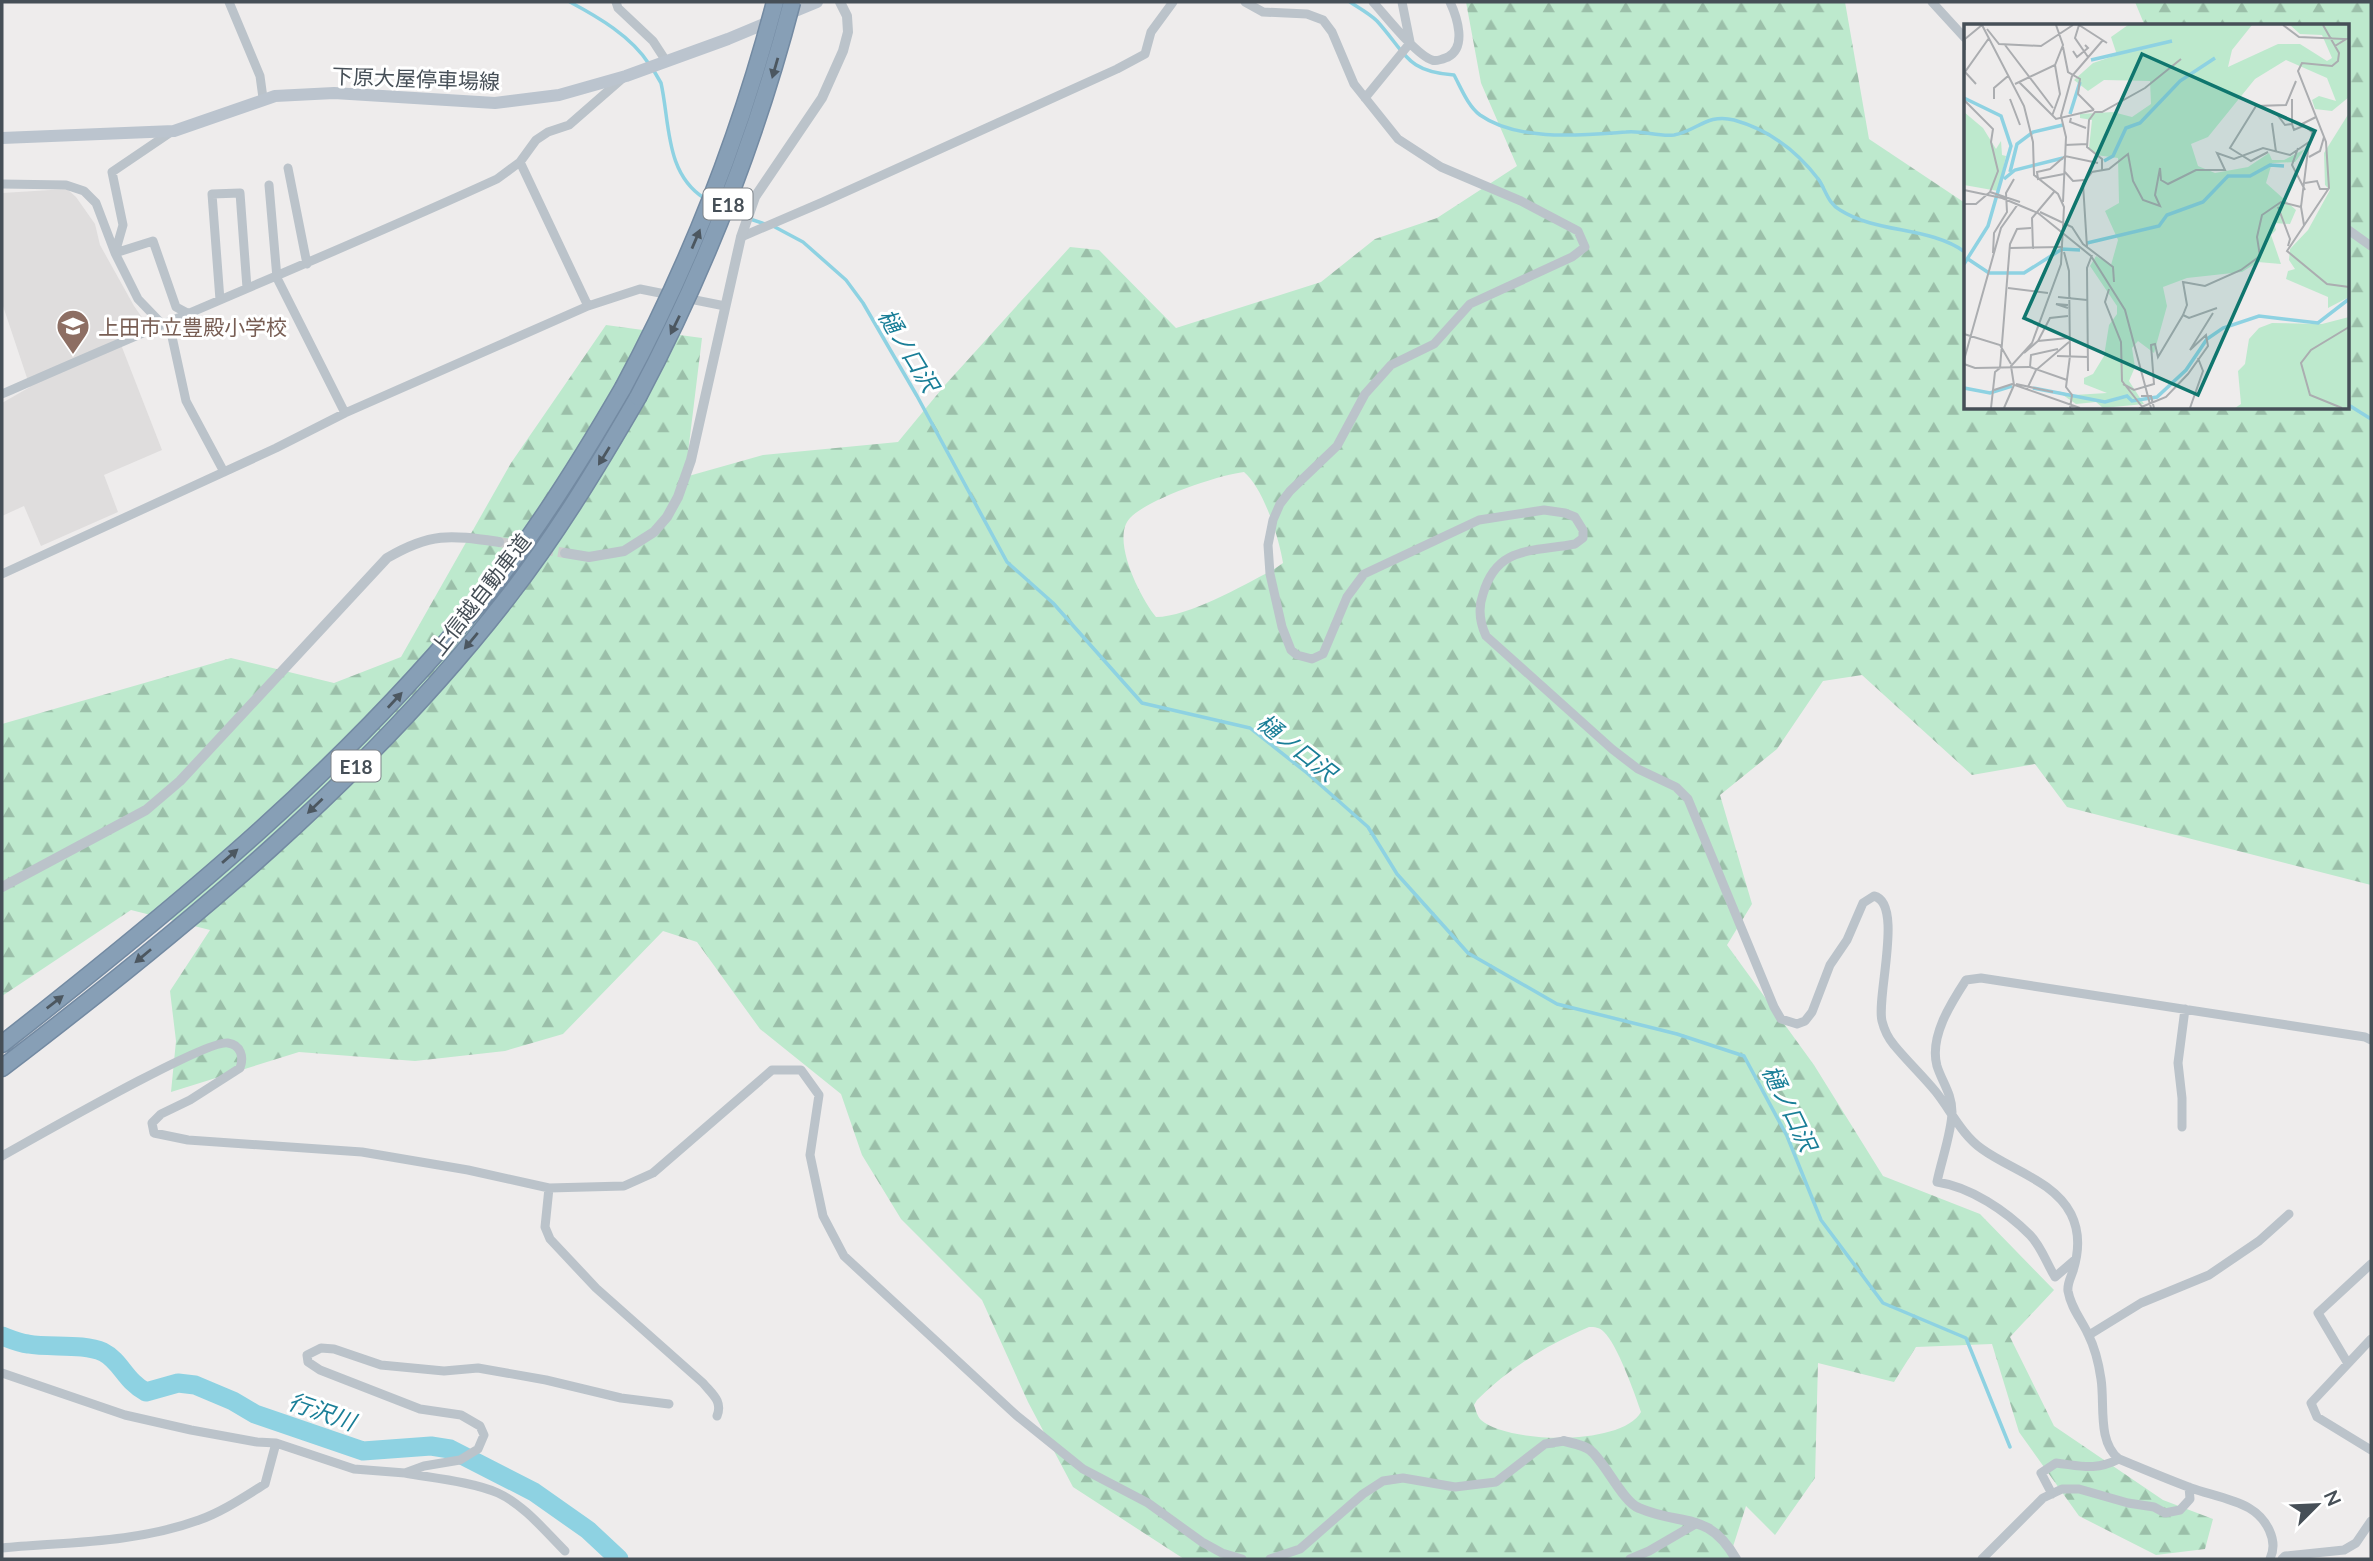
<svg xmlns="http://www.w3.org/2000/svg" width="2373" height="1561" font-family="Lato,'Noto Sans JP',sans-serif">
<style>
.education{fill:#dfdddd}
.forest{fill:url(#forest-firs);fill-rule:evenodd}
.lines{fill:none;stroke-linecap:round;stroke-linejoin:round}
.stream{stroke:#8ed2e2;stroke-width:3.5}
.river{stroke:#8ed2e2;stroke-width:19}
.tertiary-tunnel{stroke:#cccdce;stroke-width:10;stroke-dasharray:10 5;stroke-linecap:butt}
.motorway-casing{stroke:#738aa2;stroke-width:19}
.minor{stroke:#bbc3ca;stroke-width:9}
.tertiary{stroke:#bbc3ca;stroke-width:10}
.secondary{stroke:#bbc4ce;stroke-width:12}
.motorway{stroke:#879fb6;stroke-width:16}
.motorway-bridge-casing{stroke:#738aa2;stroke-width:19;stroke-linecap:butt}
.motorway-bridge{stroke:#879fb6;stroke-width:16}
.oneway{fill:#4c5760}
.labels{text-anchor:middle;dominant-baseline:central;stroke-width:6;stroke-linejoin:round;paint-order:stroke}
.shield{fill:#fff;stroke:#7e8489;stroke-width:2}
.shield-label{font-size:19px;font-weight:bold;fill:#464f57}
.street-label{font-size:21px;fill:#464f57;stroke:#fff}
.education-label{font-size:21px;fill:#785e54;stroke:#fff;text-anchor:start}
.water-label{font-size:23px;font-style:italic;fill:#197e97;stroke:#fff}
.inset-river{fill:none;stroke:#8ed2e2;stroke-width:3.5}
.inset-road{fill:none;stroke:#abadb0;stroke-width:2}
.view{fill:#0f766e;fill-opacity:0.15;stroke:#0f766e;stroke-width:3.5}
.inset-edge{fill:none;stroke:#464f57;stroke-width:3.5}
</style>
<defs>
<pattern id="forest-firs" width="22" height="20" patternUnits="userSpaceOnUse" patternTransform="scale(1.75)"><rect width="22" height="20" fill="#bde9cd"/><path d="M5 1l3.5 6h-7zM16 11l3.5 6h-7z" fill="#9bbfa9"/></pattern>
</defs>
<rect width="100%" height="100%" fill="#eeecec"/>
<!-- education -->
<path class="education" d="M67,189L76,197L95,224L100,245L134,306L148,326L118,337L162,450L104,475L118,512L41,546L24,506L2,516V403L30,387L2,303V193Z"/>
<!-- forest -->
<path class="forest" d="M1466,2H1845L1869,139L1965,203V408H2347V26H2145L2135,2H2371V885L2067,807L2035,764L1972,775L1862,675L1823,681L1777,749L1720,795L1752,904L1727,945L1814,1065L1883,1176L1980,1214L2054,1290L2010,1337L2054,1426L2163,1500L2213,1519L2205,1549L2156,1555L2079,1516L2019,1432L1992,1344L1916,1347L1894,1382L1818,1363L1815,1478L1775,1535L1746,1506L1729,1559H1184L1073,1487L1028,1402L982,1300L901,1219L862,1155L841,1094L760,1029L697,942L663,931L563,1034L505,1051L415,1061L299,1052L171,1092L176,1041L170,991L210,930L131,910L2,996V724L231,658L334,683L401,657L511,463L606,325L702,338L685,477L763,455L898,442L945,385L1070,247L1099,250L1176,328L1321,282L1375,239L1437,218L1517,166L1481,83ZM1244,472C1264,489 1279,538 1283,563L1273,570C1243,585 1189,617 1156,617C1141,599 1110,539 1130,518C1148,499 1218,475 1244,472ZM1589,1327C1595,1327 1599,1327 1604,1332C1617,1344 1635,1394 1641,1412C1622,1446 1509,1444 1481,1420C1477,1416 1476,1410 1474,1405L1477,1400C1509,1368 1547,1345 1589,1327Z"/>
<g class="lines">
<!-- stream -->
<path class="stream" d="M570,2C598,17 631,36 649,64
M1350,2C1359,8 1370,14 1377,21C1406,53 1406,72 1454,75C1461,88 1468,106 1480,115C1518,142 1583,135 1626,132C1641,130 1659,137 1674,135C1697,131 1707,113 1734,120C1770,130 1797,151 1819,180C1826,191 1828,203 1840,210C1878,234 1929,226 1965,252
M654,71L661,83C670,123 665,173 704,198
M729,212L765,224
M773,226L803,242L846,280L863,303L917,396L1007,562L1053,603L1142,703L1250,728L1307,773L1368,827L1397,874L1468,953L1557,1004L1677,1034L1744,1056L1787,1136L1821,1220L1883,1303L1966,1338L2010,1447
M2347,404L2371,419"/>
<!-- river -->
<path class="river" d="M2,1336C10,1339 19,1343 28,1344C50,1348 83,1343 103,1352C121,1361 125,1381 146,1392L178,1383L195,1385L233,1401L255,1414L363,1451L431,1446L450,1449L534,1492L588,1530L619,1559"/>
<!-- tertiary-tunnel -->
<path class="tertiary-tunnel" d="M499,542L565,553"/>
<defs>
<path id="motorway" d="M2,1044C178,906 352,763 492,587C541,525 583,457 623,388
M2,1068C184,929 367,779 508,597C557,534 598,466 638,397"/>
</defs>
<!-- motorway casing -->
<use href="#motorway" class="motorway-casing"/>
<!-- minor -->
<path class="minor" d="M229,2L260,76L263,98
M616,2L618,8L653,41L666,61
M1245,2L1263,12L1307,14L1323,20L1332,32L1354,84L1398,139L1441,167L1521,201L1578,231L1585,247L1572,257L1470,304L1434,344L1391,365L1365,394L1337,446L1290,491L1280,504L1273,520L1268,545L1270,574L1282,627L1291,650L1297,655L1312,659L1323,654L1347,597L1364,574L1479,520L1544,510L1565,513L1575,517L1583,530V538L1575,544C1533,552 1497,545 1483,594C1478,608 1480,623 1486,636L1612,749L1638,769L1676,787L1688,799L1774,1007L1781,1019L1797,1024L1805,1021L1812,1012L1830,965L1847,940L1863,903L1874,896C1904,903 1876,997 1882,1021C1884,1029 1888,1038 1894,1045C1907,1061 1923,1076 1936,1092C1951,1111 1962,1135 1982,1149C2011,1170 2054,1181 2071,1214C2080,1232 2079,1252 2073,1271C2071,1277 2067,1284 2068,1291C2071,1308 2081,1319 2088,1334C2094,1346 2099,1365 2101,1379C2105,1404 2097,1442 2119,1459C2143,1469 2167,1479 2191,1488C2208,1494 2234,1499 2249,1508C2266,1518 2279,1540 2270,1559
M1373,2C1385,15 1416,55 1432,60C1437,62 1443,59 1448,57C1467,47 1457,17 1450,2
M1402,2L1410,42
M1932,2L1965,38
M1365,98L1410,43
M520,162L588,306
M288,168L307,264
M2,184L66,185L84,191L96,203L115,253L138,299L163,325
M269,185L277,278L345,413
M2347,229L2371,246
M741,237L823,202L1117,69L1145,54L1151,32L1173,2
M115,253L123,225L112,172L171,132
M115,253L153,241L176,307L189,314
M220,300L212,194L240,193L247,288
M169,323L186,401L224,472
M2,394C167,321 333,254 497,179L520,162L536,140L548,132L569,125L624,77
M2,574L276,448L345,413L588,306L640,289L725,306
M2182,1127V1098L2178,1063L2185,1009
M2,1156C33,1139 206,1039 228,1043C241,1045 244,1057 240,1068L190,1100L161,1114L152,1123L154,1133L188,1140L362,1152L468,1170L549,1188L624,1186L653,1173L772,1070H801L819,1095L810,1155L823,1216L844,1256L1016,1415L1083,1469L1148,1503L1202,1542L1222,1553L1242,1559
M549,1188L545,1227L550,1239L596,1288L703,1383C712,1394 723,1401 717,1416
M2076,1259L2055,1277C2047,1264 2041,1246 2030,1235C2006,1211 1971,1187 1937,1182C1941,1162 1952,1131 1952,1112C1952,1094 1942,1082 1937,1066C1929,1037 1951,1003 1966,980L1981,978L2365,1037L2371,1040
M2089,1335L2141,1303L2209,1275L2259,1241L2289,1214
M2371,1339L2311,1403L2317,1417L2371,1450
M2347,1362L2318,1313L2371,1264
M2,1373L125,1415L191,1430L257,1442L276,1443L354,1469L405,1473L424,1466L460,1460L478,1449L484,1435L480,1426L461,1415L420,1409L320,1370L308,1362L307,1355L321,1348L334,1349L381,1365L444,1371L478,1368L546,1380L621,1398L669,1404
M405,1473C433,1478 473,1482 498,1493C524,1505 545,1531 565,1551
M2052,1494L2041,1473L2056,1463C2082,1466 2095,1471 2119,1459
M2,1548C67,1542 136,1543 199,1520C222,1512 244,1497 265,1484L276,1443
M1270,1559L1300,1549L1363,1494L1383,1481L1403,1478L1455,1487L1496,1482L1545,1444L1564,1441
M1630,1559L1649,1551L1697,1523
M1982,1559L2043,1498L2062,1489H2079L2128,1503L2154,1507L2165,1513L2180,1510L2190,1499L2189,1487
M2282,1559L2285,1556L2344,1550L2356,1543L2371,1521"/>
<!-- tertiary -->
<path class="tertiary" d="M565,553L589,557L624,551L654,532L667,517L678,497L691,460L741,237L755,197L822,98L843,51L848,32L847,16L840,2
M2,887L146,810L180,781L387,558C431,532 450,535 499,542
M1564,1441C1572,1443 1584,1445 1590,1450C1605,1462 1623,1502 1639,1508C1683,1527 1708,1510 1736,1559"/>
<!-- secondary -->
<path class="secondary" d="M2,138L174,131L275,96L334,93L495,103L559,95L626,76L728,39L817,2"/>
<!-- motorway -->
<use href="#motorway" class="motorway"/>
<defs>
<path id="motorway-bridge" d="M623,388C690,264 739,139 775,2
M638,397C705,271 756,140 792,2"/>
</defs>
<!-- motorway-bridge casing -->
<use href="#motorway-bridge" class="motorway-bridge-casing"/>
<!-- motorway-bridge -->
<use href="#motorway-bridge" class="motorway-bridge"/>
</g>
<!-- one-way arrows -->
<defs><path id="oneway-solid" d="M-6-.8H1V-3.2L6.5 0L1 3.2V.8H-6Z" transform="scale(1.75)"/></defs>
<g class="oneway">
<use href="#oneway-solid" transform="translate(775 68) rotate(106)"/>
<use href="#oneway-solid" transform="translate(696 239) rotate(-67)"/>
<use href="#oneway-solid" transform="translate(675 325) rotate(116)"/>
<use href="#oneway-solid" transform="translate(604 456) rotate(122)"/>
<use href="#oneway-solid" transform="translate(471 641) rotate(130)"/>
<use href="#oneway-solid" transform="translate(395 700) rotate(-47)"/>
<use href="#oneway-solid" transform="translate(315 806) rotate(136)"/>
<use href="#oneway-solid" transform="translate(230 856) rotate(-41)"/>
<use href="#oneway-solid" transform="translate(143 956) rotate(140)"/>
<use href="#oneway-solid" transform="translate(55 1002) rotate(-38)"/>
</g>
<!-- icons -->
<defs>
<symbol id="school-pin" viewBox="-11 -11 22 30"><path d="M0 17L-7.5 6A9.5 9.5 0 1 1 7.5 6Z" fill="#8d6e63" stroke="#fff"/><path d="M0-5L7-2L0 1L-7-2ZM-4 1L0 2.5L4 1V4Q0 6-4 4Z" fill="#fff"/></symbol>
</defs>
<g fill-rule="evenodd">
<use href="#school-pin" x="54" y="307" width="38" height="52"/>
</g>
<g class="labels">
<!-- shield labels -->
<g class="shield">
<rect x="703.5" y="188.5" width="49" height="31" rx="5"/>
<rect x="331.5" y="750.5" width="49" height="31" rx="5"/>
</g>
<g class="shield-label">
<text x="728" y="204">E18</text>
<text x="356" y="766">E18</text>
</g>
<!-- street labels -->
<g class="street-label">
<text transform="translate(416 78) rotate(2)">下原大屋停車場線</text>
<text transform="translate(480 594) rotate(-52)">上信越自動車道</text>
</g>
<!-- education labels -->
<g class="education-label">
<text x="98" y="326">上田市立豊殿小学校</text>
</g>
<!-- water labels -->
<g class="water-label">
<text transform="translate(909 350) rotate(59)">樋ノ口沢</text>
<text transform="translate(1297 747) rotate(38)">樋ノ口沢</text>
<text transform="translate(1790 1108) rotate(64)">樋ノ口沢</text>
<text transform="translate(322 1411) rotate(19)">行沢川</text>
</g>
</g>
<!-- overview -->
<g transform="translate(1964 24)">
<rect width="385" height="385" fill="#eeecec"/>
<path d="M164,1H288L268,26L264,43L314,20H336L363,37L368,34L358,11L336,10L326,1H314H385V73L368,87L351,85L348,76L355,72L372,77L363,54L322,36L291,55L244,113L227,120L234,142L251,149L284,143L305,129L308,136H320L341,125L331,138L308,139L302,159L332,186L326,200L310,199L312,206L307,211L317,240L294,238L278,248L223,254L199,263L203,282L190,329L174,317L168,324L171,343L165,357L180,380L139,384L132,378L112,380L93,367L110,371L143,369L120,360V354L129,350L140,332L145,301L153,290V282L126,242L132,232L147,241L154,216L141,187L155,179L154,134L132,131L125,124L128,96L116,94V90L149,88L168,93L187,80L186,57L140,56L124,67L110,56L129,39L153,31L147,13ZM0,88L19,104L32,125L37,117L38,131L42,132L34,167L0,161ZM385,89V273L364,284V273L322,255L324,247L331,245L325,236L326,225L344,206L366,166L361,161L360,129ZM385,293V384H271L277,380L274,347L281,340L285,315L295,304L308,299L358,300Z" fill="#bde9cd"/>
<path class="inset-river" d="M127,36L208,17M0,74L37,92L47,122L24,202L0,240M106,90L116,58M140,137L149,132L162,104L176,99L216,57L251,34M46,148L53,120L69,108L99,101M40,155L51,146L99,134M123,219L195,202L203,191L239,178L264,152H286L306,141L320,142M4,235L25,249H60L98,225L116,226M0,364L26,369L48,362M69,364L141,378L163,372L168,377L193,373L222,346L243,315L259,304L295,292L354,299L385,275"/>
<path class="inset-road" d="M18,1L60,82L69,118L70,151L94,170L100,183L97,240L68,319L47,342L50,361L40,384M115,1L111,14L124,33M115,1L143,19M319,1L335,13L382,15L371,22M359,1L375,29L374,37L368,42L338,39L334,47L362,118L365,164L323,227L363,260L385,263M23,5L35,20L77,22L109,1M41,21L89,84M99,23L104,48L116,55L114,70L130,86M1,26V15L18,1M109,27L113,33L124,24L121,21M55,58L92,95L130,86M12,60L1,48L25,14M51,60L91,41L99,21L92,1M30,75V64L44,52M46,75L56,101M328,75V100L330,106L339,102M0,76L29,105L27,118L34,147L26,168L12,180H0M312,89L321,101L328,100M88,92L96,70L91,41M107,94L106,98L122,104M308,99L312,128M347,118L348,108L338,100L352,93M101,121L123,120M334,124L328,141L341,166M304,128L287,137L266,124L292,82L322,81L332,57M345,133L356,127L360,113M100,147L109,157L120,156M138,147V135L123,123L125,96L131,88H138L181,64L217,35M100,150L74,155L73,148L86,145L101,132L134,139M341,159L353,157L356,165H364M0,166L38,174L74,189L127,232L161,286L187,384M26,168L56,178M99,178L102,113L97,92L108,52L139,16M314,183L326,215L324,222M76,188L108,203L119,220L149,243L150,258M123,223L119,160L128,148L145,145L164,130L169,157L179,176L196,182L191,171L196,144L197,156L204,160L232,146H261L253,129L270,135L299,124L326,131L345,118L337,183L340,201M46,224L99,223M69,225L68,194L90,168M100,228L105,247L106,332L102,363L108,371L106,384M29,229L30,209L43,188L42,169L50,155M44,264L84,269M145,265L141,278L157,318L158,357L179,384M94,273L123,276M104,284L92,280L104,281M219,291L225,294L253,284M0,310L36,321L47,340M74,317L86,294L104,292M94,325L67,331L66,343L103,356M60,329L74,317L104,314M93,332L124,333M0,336L37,204L54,180M0,340L11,344L65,343M124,347L123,244L128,231M52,360L89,368M159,360L170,366L190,360L187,321L191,320L194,333L219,291L223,281L219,258L241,262L277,246L296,232L293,213L298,191L317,178L337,183M63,365L72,346L105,318M30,366L48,360L116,384M177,372H187L190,384M27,384L31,348L36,344L46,220L53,205L67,204M175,384L202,373L224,350L244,322L242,311L226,326L249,289M226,384L239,347L234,334M378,384L346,371L337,339L347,326L385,303"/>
<path class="view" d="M178,30L351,107L234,371L60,294Z"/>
<rect width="385" height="385" class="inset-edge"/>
</g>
<!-- border -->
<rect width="2373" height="1561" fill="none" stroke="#464f57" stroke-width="7"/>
<!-- north arrow -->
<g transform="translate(2317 1505) rotate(66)" stroke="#ffffff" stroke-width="5" paint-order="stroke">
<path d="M0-5L12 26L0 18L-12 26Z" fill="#464f57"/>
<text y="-10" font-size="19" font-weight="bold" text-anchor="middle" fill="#464f57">N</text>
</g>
</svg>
